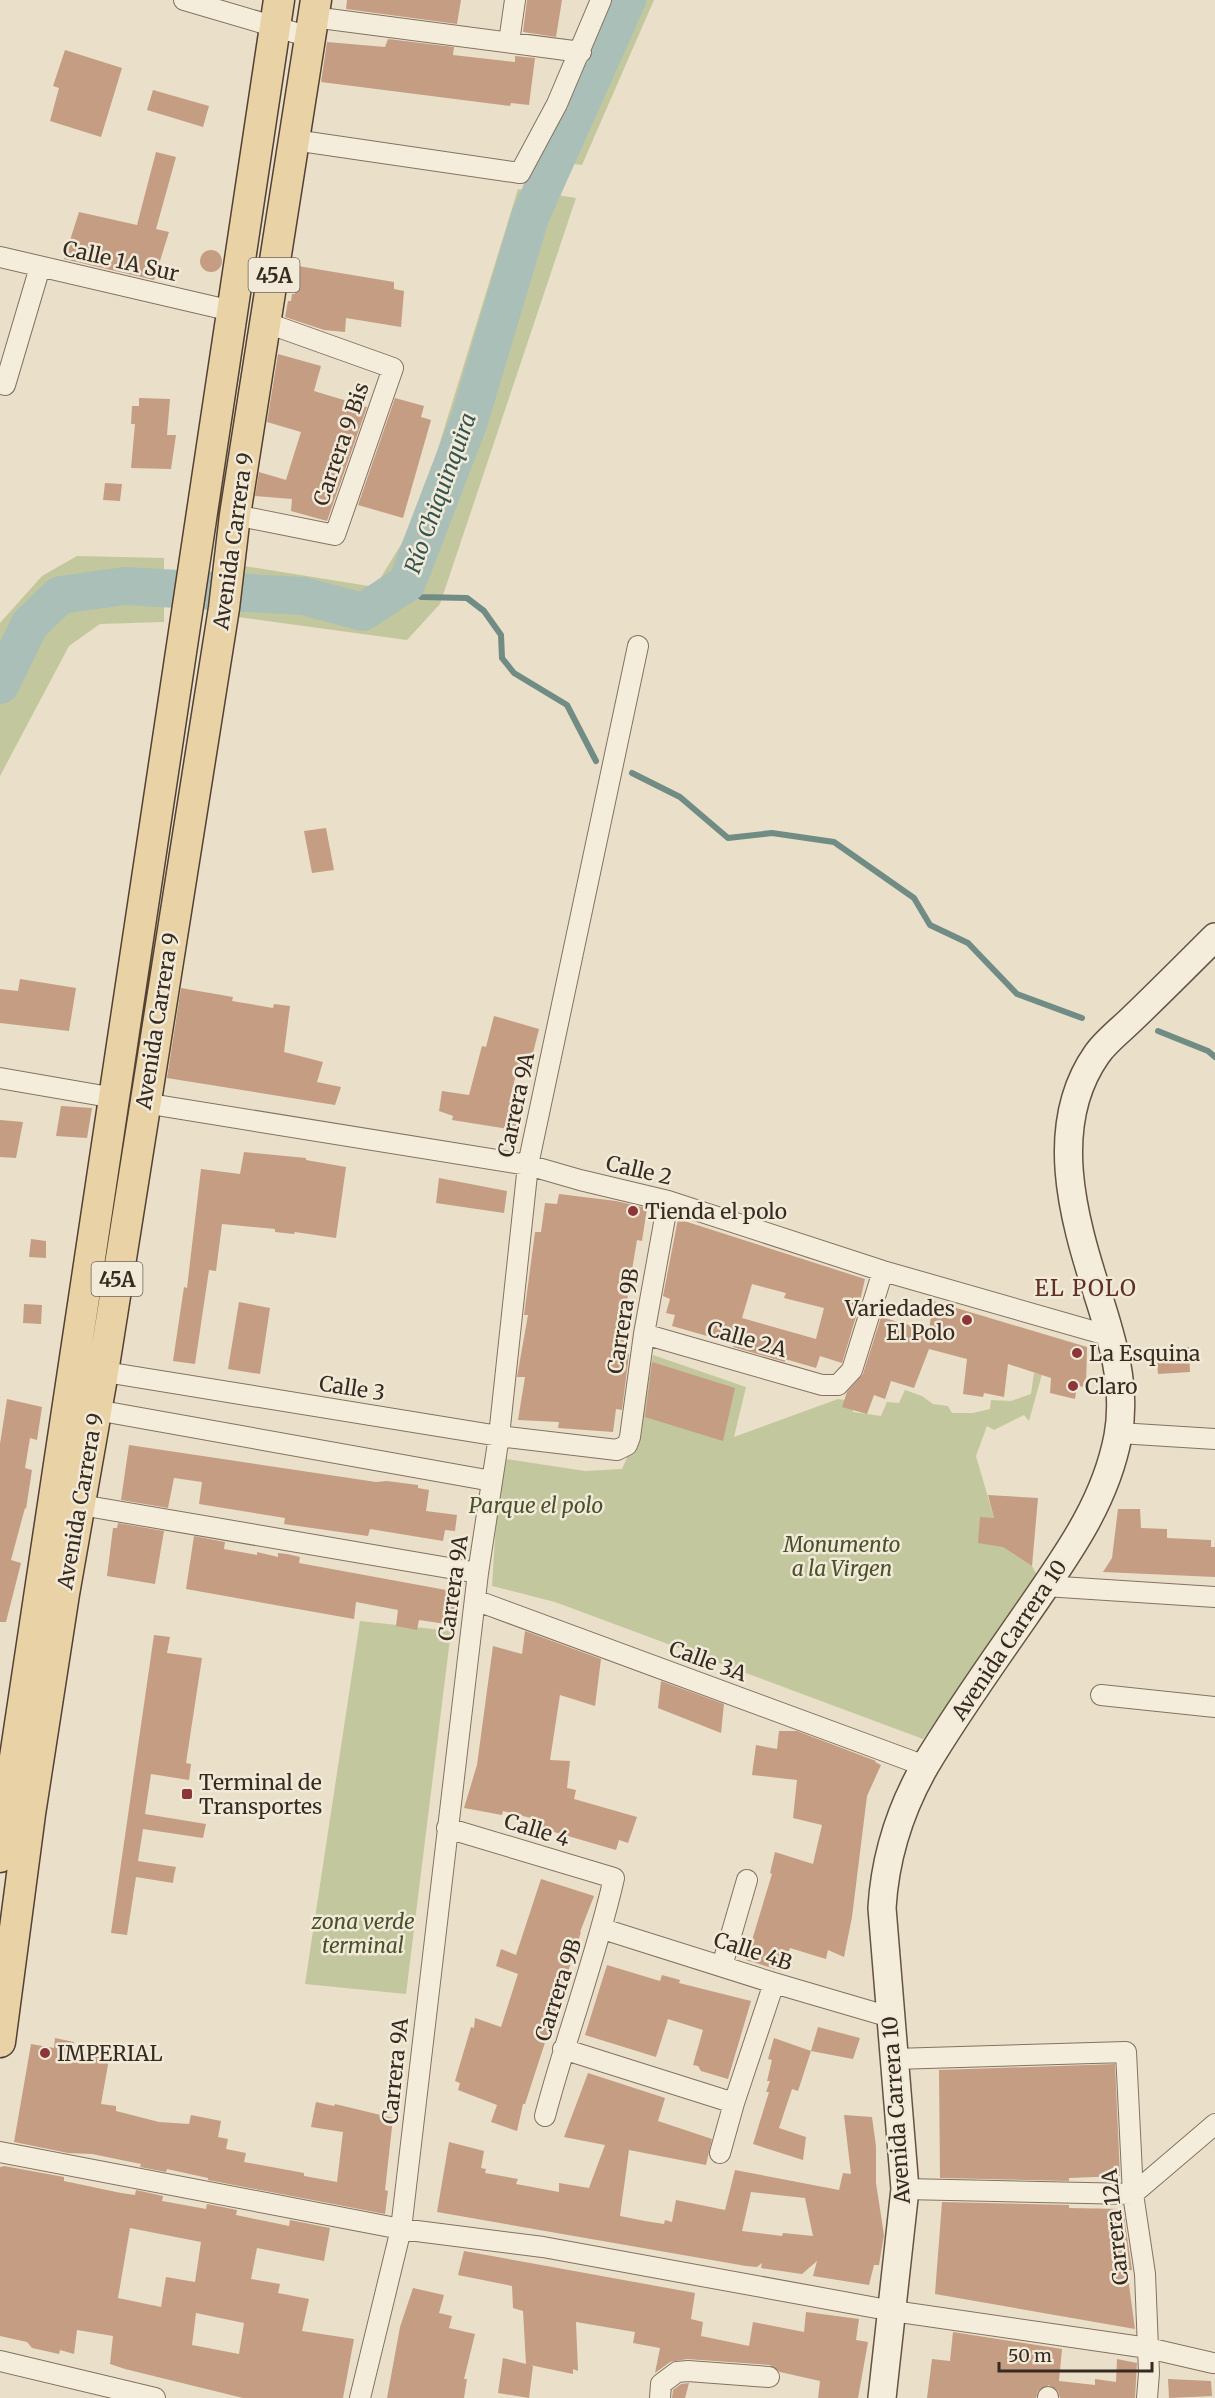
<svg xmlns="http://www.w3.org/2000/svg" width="1215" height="2398" font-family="Merriweather,serif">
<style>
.green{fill:#c3c79e}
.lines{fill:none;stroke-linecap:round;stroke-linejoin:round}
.stream{stroke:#718c85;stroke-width:6}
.river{stroke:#a9bfb8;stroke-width:38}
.building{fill:#c49d83;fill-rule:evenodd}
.minor-casing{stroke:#847260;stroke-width:22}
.secondary-casing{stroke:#665443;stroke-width:30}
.primary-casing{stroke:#534133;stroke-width:33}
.minor{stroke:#f5eddb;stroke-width:20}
.secondary{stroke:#f5eddb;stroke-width:27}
.primary{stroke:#e8d2a6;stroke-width:30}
.poi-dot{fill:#8d3639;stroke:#f2ead8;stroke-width:2}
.labels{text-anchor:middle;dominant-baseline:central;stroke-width:5;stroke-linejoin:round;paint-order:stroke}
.shield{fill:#f2ead8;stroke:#6f6458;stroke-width:1.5}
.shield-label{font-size:20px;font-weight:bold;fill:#372b21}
.street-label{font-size:21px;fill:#372b21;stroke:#f2ead8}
.poi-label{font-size:21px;fill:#372b21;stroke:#f2ead8;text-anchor:start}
.park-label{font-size:21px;font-style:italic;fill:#48512a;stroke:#f2ead8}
.water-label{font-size:22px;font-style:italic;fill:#325552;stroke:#f2ead8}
.neighbourhood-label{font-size:22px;letter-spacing:1.5px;fill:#5f3025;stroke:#f2ead8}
</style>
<rect width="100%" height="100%" fill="#eadfc9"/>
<!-- green -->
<path class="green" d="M611,0H654L582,165L540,160Z
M518,189L576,198L440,604L407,640L238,617L244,566L375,587L416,520Z
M77,556L164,558V622L100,624L69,646L0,776V623L42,576Z
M653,1355L746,1387L734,1437L838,1399L851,1401L853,1412L881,1416L887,1402L899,1403L905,1390L922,1396L933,1404L948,1406L952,1413H973L990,1409L991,1400L1011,1401L1031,1394L1034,1373L1042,1374L1029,1421L1024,1415L994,1430L987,1426L976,1456L1002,1546L1032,1566L1038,1577L923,1739L555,1602L492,1586L500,1458L585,1471L622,1469L641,1426Z
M360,1621L451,1631L406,1994L305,1984Z"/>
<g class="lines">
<!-- stream -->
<path class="stream" d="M407,583L421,597L467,598L484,611L501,635L502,658L514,673L567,705L596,761
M632,773L680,797L728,838L772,833L834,842L914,898L930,925L968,943L1017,994L1082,1018
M1158,1031L1208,1051L1215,1057"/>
<!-- river -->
<path class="river" d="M0,685L30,624L60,595L125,586L303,596L363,612L407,583L469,421L530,217L627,0"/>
</g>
<!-- building -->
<path class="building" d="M347,0H461L457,24L346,9Z
M527,0H562L556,37L523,32Z
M388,39L454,47L453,55L515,62V56L535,58L529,105L511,103L510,106L321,82L327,42L385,47Z
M65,50L122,68L101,137L50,121L59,88L53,86Z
M153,90L209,106L203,127L147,110Z
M156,152L176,157L156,229L169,232L154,280L64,259L79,212L137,225Z
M200 261a11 11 0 1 1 22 0a11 11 0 1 1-22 0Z
M298,266L394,282V289L404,291L401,327L346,318L345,332L324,330L285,317L288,301H291L292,294H295Z
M278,354L321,366L314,391L367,407L327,521L291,511L292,499L255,496L259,472L286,480L301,432L267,422Z
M139,398L170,399L167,435H176L171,469L131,468L135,424H131L132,406H139Z
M395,398L424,406L421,417L431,420L403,518L358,505Z
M105,483L122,484L120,501L103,500Z
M326,828L334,870L312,873L304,831Z
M20,979L76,988L69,1031L0,1023V989L18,991Z
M181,988L233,997L232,1001L273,1008L274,1004L290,1006L284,1052L323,1062L317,1082L341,1087L335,1105L167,1078Z
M494,1016L539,1029L528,1073L517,1070L509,1103L521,1105L515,1130L452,1120L453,1116L439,1111L442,1091L469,1095L482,1046L486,1047Z
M61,1106L92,1108L87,1138L56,1136Z
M0,1120L23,1122L16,1158L0,1157Z
M244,1152L306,1158V1160L346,1167L336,1238L295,1232L294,1234L275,1232V1229L222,1224L216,1271L209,1270L195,1364L173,1361L184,1287L187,1288L201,1169L240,1174Z
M439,1178L507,1191L504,1213L436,1203Z
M559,1194L616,1201L647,1208L642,1241L637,1240L628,1294L625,1313H629L625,1353L629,1354L622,1410L616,1409L613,1432L558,1428L559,1422L518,1420L525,1377H517L528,1315H524L535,1232H541L545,1203L557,1204Z
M678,1219L865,1279L858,1310L842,1363L820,1356L816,1368L785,1359V1362L733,1347L735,1344L672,1326L675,1315L666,1313L670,1299L663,1296ZM752,1284L786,1293L784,1298L824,1308L816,1339L742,1318Z
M31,1239L46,1241V1258L29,1257Z
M933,1301L1087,1347L1086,1387L1077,1386L1075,1399L1050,1393L1051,1378L1008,1364L1004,1397L984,1393L983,1397L963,1394L967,1359L929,1349L914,1388L891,1381L885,1399L874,1395L867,1414L842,1407L847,1392L863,1374L881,1317L929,1331Z
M239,1302L270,1308L260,1374L228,1369Z
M24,1304L42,1305L41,1324L23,1323Z
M1189,1347L1190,1372L1158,1374L1156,1349Z
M652,1362L735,1388L723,1441L645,1417Z
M7,1399L42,1407L37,1440L30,1438L25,1468L32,1470L26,1509L25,1508L11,1560L21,1563L6,1622H0V1444Z
M129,1445L376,1482L387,1481L418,1485V1488L429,1490L426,1511L457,1515L455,1531L445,1530L443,1541L370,1529L368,1536L284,1524L285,1518L199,1504L202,1482L174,1478L168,1508L121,1500Z
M988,1495L1038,1498L1032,1566L1003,1547L978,1543L980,1517L994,1518Z
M1118,1509H1140L1141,1528L1167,1529V1538L1211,1540V1547H1215V1577L1103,1572L1112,1558Z
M118,1523L164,1531L155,1584L107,1576L113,1528H117Z
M194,1536L225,1542L224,1549L257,1555V1552L278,1557V1553L287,1554L300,1557L299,1563L457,1592L453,1625L419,1620L417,1630L396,1626L398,1610L356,1602L354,1619L186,1589Z
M525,1631L601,1659L595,1706L560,1695L550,1760L570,1761L567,1788L576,1790L574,1799L637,1817L628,1843L619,1840L616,1850L537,1827L539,1820L503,1811L502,1815L464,1808L477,1765L493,1646L522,1654Z
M154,1635L170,1637L167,1653L202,1658L186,1763L191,1764L189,1780L151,1774L145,1814L206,1824L203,1838L143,1829L138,1861L176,1867L174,1875L173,1883L136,1877L127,1935L111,1933Z
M661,1681L724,1704L721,1733L658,1708Z
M779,1731H797L876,1761L875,1762L881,1765L867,1796L852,1917L844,1957L828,1950L826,1959L790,1948L782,1971L746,1960L772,1874L770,1873L775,1852L813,1864L822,1825L793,1818L797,1780L752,1775L756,1745L777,1749Z
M541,1879L594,1896L580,1932H581L525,2104H523L517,2131L491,2122L497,2105L458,2090L460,2083L455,2081L471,2027L474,2028L475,2018L501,2027L518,1974L496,1966L501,1949L516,1955Z
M607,1965L660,1981L662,1975L680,1980L679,1983L751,2001L728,2079L701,2071L698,2066L693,2065L703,2030L668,2019L656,2057L585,2035Z
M818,2027L860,2038L853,2059L811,2051L798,2091L792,2089L779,2128L806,2137L803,2160L753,2144L769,2092H766L770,2081H767L772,2060L768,2059L774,2038L811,2051Z
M55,2038L74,2042L73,2052L109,2059L101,2104L116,2106V2111L159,2122L189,2124L191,2115L221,2121L218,2137L228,2139L226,2149L246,2153L244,2162L304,2173V2176L337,2182L343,2132L311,2127L316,2102L334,2106L335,2104L393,2118L385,2190L388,2191L385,2214L208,2180V2178L167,2169L166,2172L140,2167L141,2164L92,2154L68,2153L14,2142L31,2044L54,2048Z
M1115,2064L1120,2176L1069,2178V2181L940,2178L939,2070Z
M588,2073L665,2098L658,2121L712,2139L706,2165L629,2150L620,2216L645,2221L664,2224L665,2220L672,2222L676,2200L725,2210L735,2170L839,2190L843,2173L851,2174L844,2115L872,2117L876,2146V2183L884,2235L879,2265H874L869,2285L813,2276L817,2261L802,2274L761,2268L762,2263L757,2267L746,2266L437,2212L449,2142L484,2151L481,2168L486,2169L485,2173L518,2179L516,2184L559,2192V2183L589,2188L605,2145L564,2137ZM751,2192L805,2198L813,2236L783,2233L782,2236L742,2231Z
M4,2166L64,2177V2181L121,2193L135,2195L136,2190L163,2196L162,2201L206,2209L207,2204L237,2210L236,2215L289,2226L290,2220L330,2228L324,2261L257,2248L251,2279L280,2284L278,2293L309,2299L302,2331L354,2339L343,2398H243L125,2369L110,2364L113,2336L77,2330L74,2354L60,2350L59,2354L32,2348L27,2342L0,2336V2167ZM130,2228L201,2242L195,2282L166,2277L161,2307L118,2298ZM196,2313L244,2323L239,2354L192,2345Z
M942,2202L1069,2205V2208L1123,2209L1132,2270H1127L1135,2329L935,2294Z
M464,2251L695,2293L691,2319L703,2322L701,2336L749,2346L753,2322L804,2332L806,2312L859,2319L856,2340L868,2342L858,2398H818L820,2381L780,2372L770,2365L687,2359L670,2362L655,2373L660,2348L633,2343L635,2332L576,2322L578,2371L573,2369V2374L530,2365L533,2366L529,2398L498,2393L503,2358L526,2364L523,2311L513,2308L512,2286L458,2275Z
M413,2288L444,2295L439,2313L452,2316L449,2328L475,2334L464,2379H467L464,2398H387L400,2327Z
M953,2332L1062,2349L1059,2381L1095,2385V2379L1116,2382L1117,2359L1137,2363L1135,2398H1060L1058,2391L1049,2385L1038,2391L1036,2398H927L932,2359L950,2361Z
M1168,2379L1211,2381L1212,2396L1169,2398Z
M689,2383L685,2398H672L673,2390L681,2384Z"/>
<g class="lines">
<defs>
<path id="minor" d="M184,0L310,37
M313,17L581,52
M509,42L515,0
M294,140L520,173L557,104L601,0
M0,257L232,311
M5,385L40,267
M235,515L335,535L393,368L267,323
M0,1078L115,1098
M144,1103L528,1165L580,1180L668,1201L883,1271L1110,1336
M644,1334L822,1385H838L852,1370L883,1271
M93,1370L499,1436L617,1450L627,1445L630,1437L644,1334L668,1201
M96,1410L492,1481
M1119,1433L1215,1439
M81,1505L478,1573
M1045,1586L1215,1597
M475,1600L925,1766
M1101,1695L1215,1707
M447,1828L614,1878C596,1958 566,2036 545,2116
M603,1929L774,1983L890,2017
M722,1966L747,1880
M563,2049L734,2103
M894,2059L1126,2052L1133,2194L1145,2274L1149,2373L1147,2398
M0,2152L401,2229L543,2247L893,2311L1148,2348L1213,2363
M720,2153L734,2103L774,1983
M905,2189L1133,2194L1215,2124
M0,2361L155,2398
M360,2398L401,2229L478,1573L499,1436L528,1165L638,646
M660,2398L661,2384L677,2372L688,2371L769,2377
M1048,2398V2397"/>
<path id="secondary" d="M882,2398L905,2189L882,1908C885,1857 900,1810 925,1766C956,1714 991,1665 1025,1616C1064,1559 1105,1505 1118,1436C1127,1387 1112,1338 1097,1292C1073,1217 1047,1125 1097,1054C1106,1041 1122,1029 1134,1017C1161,991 1188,964 1215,937"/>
<path id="primary" d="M0,1857L279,0
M0,2042L30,1814L64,1594L103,1372L224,608L235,515L316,0"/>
</defs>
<!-- minor casing -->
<use href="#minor" class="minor-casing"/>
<!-- secondary casing -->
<use href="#secondary" class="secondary-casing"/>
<!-- primary casing -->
<use href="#primary" class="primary-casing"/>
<!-- minor -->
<use href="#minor" class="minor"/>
<!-- secondary -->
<use href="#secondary" class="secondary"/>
<!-- primary -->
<use href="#primary" class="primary"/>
</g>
<!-- markers -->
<g class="poi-dot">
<circle cx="633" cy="1211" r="6"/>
<circle cx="967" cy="1320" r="6"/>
<circle cx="1077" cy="1353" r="6"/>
<circle cx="1073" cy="1386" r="6"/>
<rect x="181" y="1788" width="12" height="12" rx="3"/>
<circle cx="45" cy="2053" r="6"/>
</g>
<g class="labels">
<!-- shield labels -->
<g class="shield">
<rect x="248.5" y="258" width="51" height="34" rx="4.5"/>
<rect x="91.5" y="1262" width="51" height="34" rx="4.5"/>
</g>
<g class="shield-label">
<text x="274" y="275">45A</text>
<text x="117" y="1279">45A</text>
</g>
<!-- street labels -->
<g class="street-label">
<text transform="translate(121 261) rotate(13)">Calle 1A Sur</text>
<text transform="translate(341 444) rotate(-71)">Carrera 9 Bis</text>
<text transform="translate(233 541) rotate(-82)">Avenida Carrera 9</text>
<text transform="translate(157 1021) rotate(-81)">Avenida Carrera 9</text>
<text transform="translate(516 1105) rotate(-78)">Carrera 9A</text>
<text transform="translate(639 1170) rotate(13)">Calle 2</text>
<text transform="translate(623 1321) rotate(-81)">Carrera 9B</text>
<text transform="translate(747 1339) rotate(16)">Calle 2A</text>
<text transform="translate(352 1388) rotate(9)">Calle 3</text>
<text transform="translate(80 1501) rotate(-80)">Avenida Carrera 9</text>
<text transform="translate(453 1588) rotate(-82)">Carrera 9A</text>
<text transform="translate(1009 1640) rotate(-56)">Avenida Carrera 10</text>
<text transform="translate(708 1661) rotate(20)">Calle 3A</text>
<text transform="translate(537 1830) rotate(17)">Calle 4</text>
<text transform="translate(753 1951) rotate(18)">Calle 4B</text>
<text transform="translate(558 1990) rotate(-72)">Carrera 9B</text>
<text transform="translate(395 2071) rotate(-84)">Carrera 9A</text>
<text transform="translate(896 2110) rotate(-94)">Avenida Carrera 10</text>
<text transform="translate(1115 2227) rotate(-96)">Carrera 12A</text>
</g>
<!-- poi labels -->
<g class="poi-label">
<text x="645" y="1211">Tienda el polo</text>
<text x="955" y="1308" text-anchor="end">Variedades<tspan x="955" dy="24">El Polo</tspan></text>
<text x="1089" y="1353">La Esquina</text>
<text x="1085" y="1386">Claro</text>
<text x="199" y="1782">Terminal de<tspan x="199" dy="24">Transportes</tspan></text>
<text x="57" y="2053">IMPERIAL</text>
</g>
<!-- park labels -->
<g class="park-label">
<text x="536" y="1505">Parque el polo</text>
<text x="842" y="1544">Monumento<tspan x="842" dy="24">a la Virgen</tspan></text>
<text x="363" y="1921">zona verde<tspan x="363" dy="24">terminal</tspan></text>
</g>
<!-- water labels -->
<g class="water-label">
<text transform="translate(440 493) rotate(-70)">Río Chiquinquira</text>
</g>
<!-- neighbourhood labels -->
<g class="neighbourhood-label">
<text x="1086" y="1288">EL POLO</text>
</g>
</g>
<!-- scale -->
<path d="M999 2362v9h153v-9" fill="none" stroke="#372b21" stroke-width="3"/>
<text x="1008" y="2362" font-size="18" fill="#372b21" stroke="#f2ead8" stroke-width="4.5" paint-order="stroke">50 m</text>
</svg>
